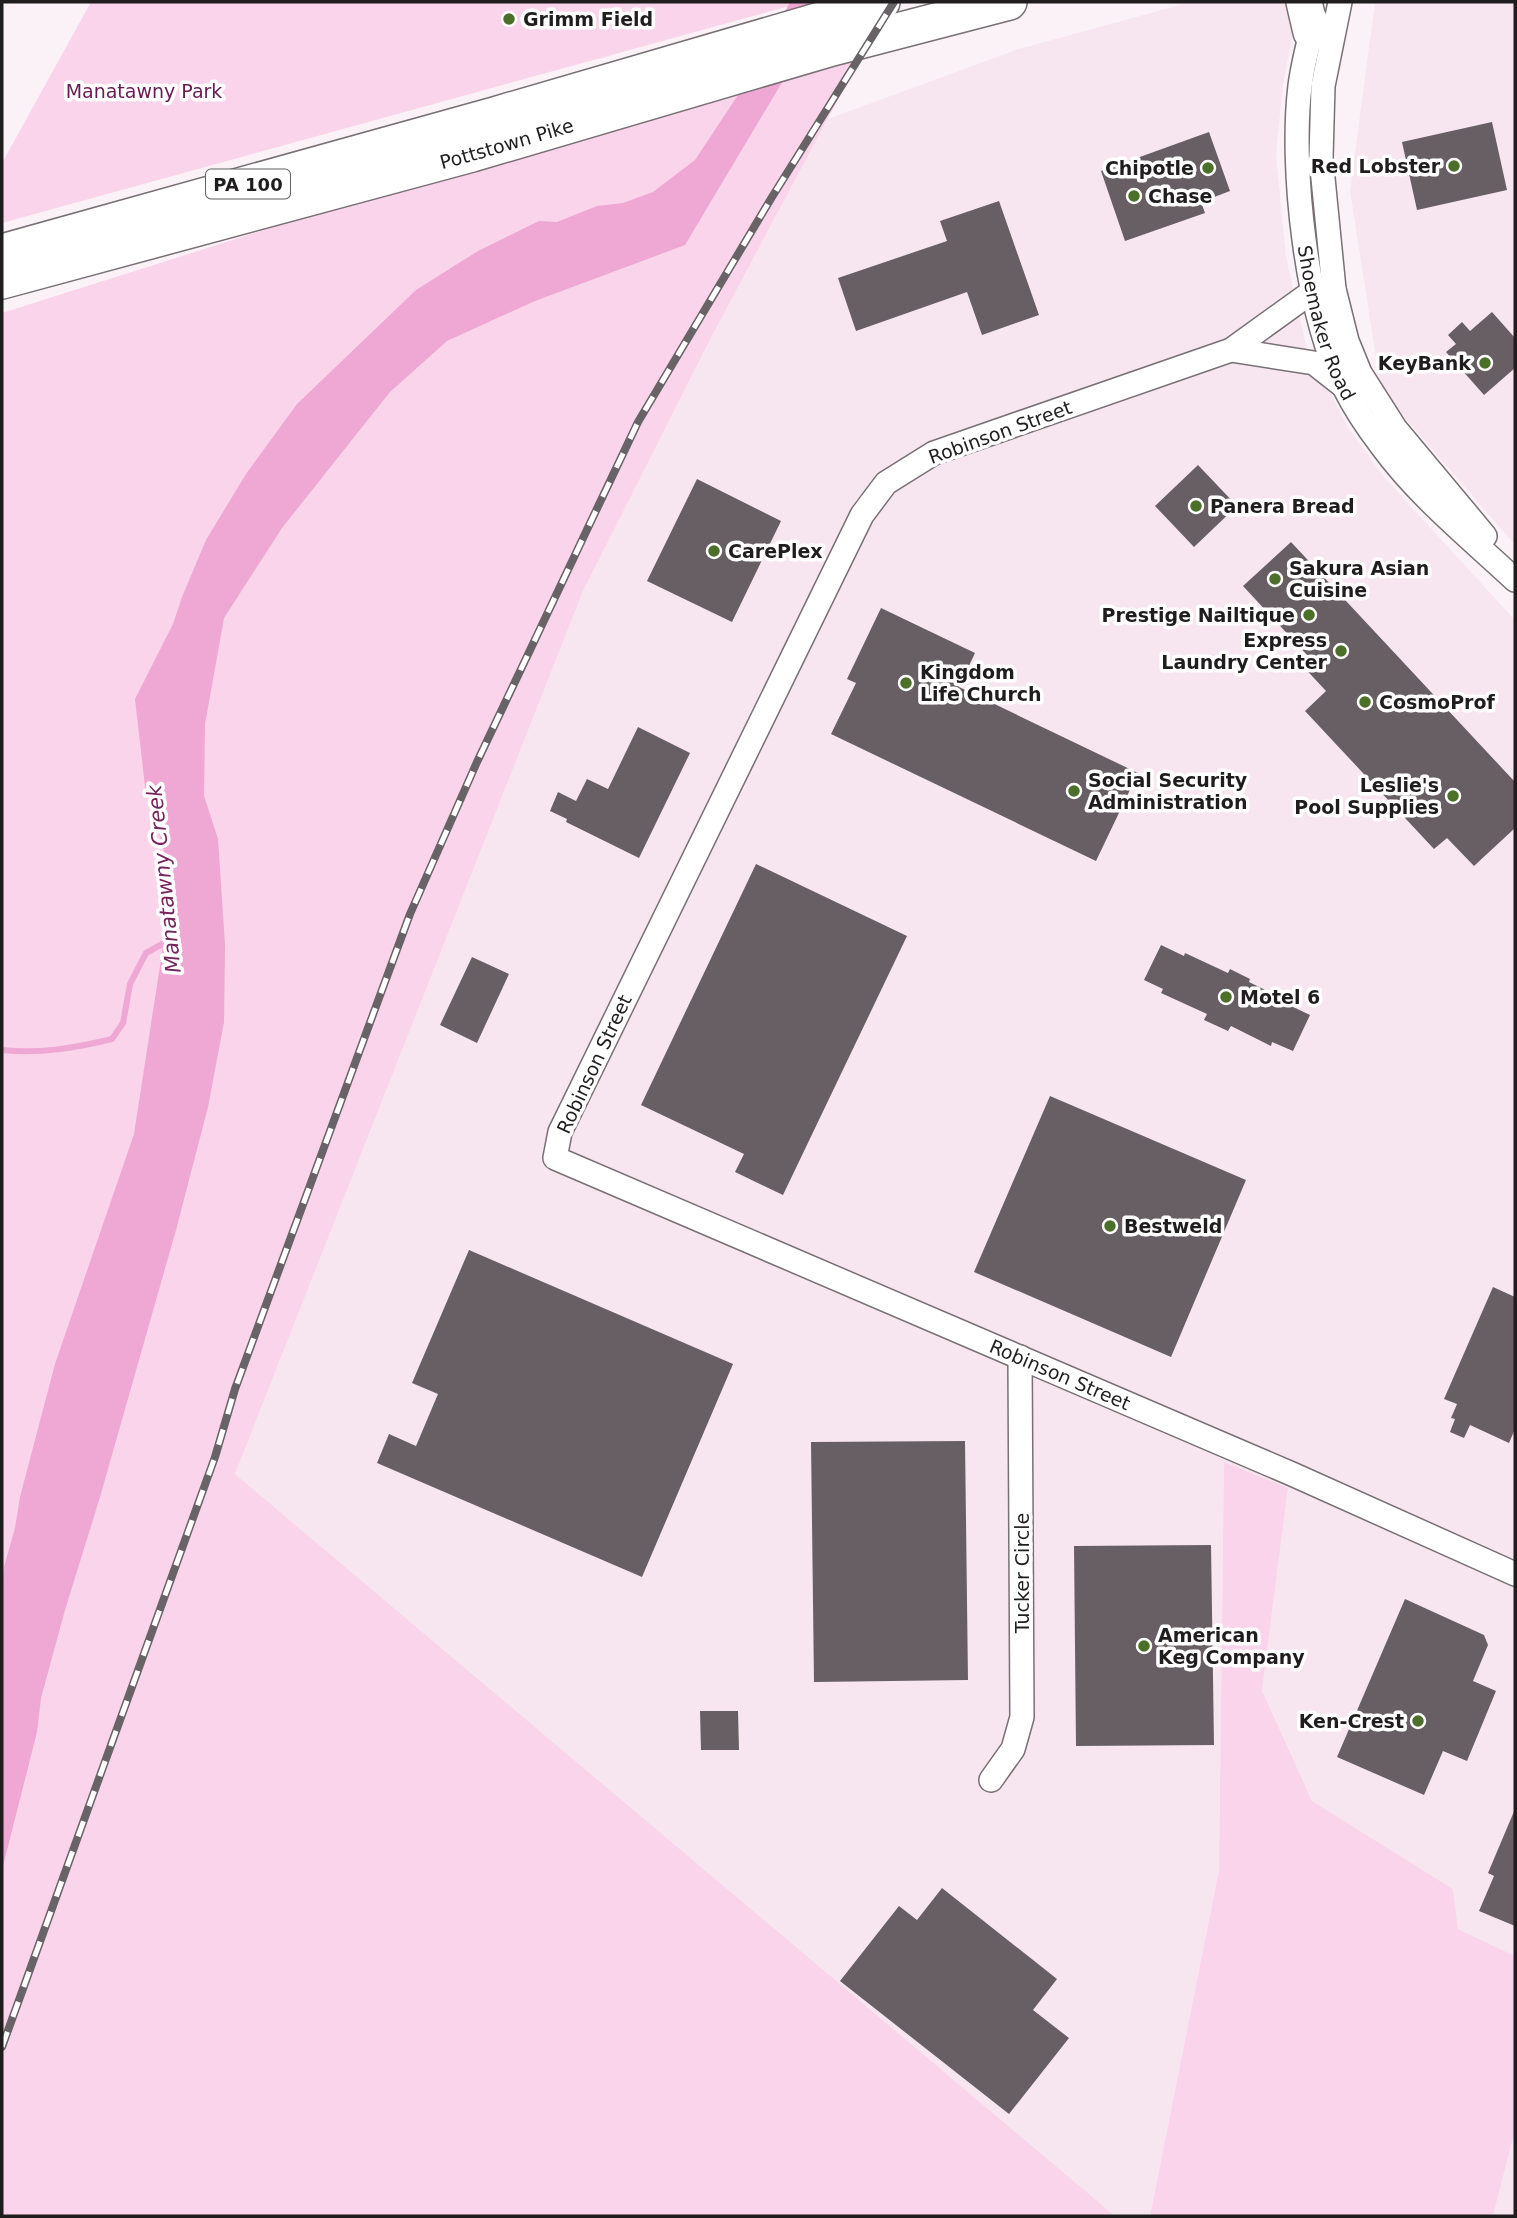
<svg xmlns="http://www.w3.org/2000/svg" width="1517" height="2218" font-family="'DejaVu Sans',sans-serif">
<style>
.built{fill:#f7e6f0}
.green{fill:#f9d4ea}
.water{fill:#efa7d3}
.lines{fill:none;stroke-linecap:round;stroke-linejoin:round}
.stream{stroke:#efa7d3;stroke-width:6}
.building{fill:#675f63}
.minor-casing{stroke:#787075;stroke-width:26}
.highway-casing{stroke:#787075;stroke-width:38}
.minor{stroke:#fff;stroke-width:23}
.highway{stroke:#fff;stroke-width:35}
.rail-casing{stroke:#686366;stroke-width:8}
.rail{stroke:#fff;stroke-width:5;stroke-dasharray:16;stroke-linecap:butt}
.poi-dot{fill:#4c7029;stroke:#fff;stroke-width:2.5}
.labels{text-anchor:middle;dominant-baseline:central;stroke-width:7;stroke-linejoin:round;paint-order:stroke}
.shield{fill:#fff;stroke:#636162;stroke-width:2}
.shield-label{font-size:18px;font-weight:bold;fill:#201d1f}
.poi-label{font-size:19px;font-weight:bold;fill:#201d1f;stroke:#fff;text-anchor:start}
.park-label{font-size:19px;fill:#6b1953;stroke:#fff}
.street-label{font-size:19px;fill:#201d1f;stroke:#fff}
.water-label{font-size:21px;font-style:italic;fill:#74235c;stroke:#fff}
</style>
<rect width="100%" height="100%" fill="#fbf2f7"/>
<!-- built -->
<path class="built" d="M1191,2H1287L1294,27L1283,85L1276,155L1286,257L1307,349L1349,429L1383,476L1515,620V1956L1458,1929L1453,1889L1312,1801L1262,1689L1288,1489L1224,1463L1219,1870L1150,2216H1115L235,1474L583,591L714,332L828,119L1019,49Z
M1375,2H1515V545L1381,390L1350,191Z
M1515,2130V2216H1493Z"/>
<!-- green -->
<path class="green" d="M91,2H804L2,223V163Z
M871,38L714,332L583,591L235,1474L1115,2216H2V313Z
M1224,1462L1288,1488L1262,1690L1312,1801L1453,1889L1458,1929L1515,1956V2130L1493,2216H1150L1219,1870Z"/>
<!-- water -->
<path class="water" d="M790,2H830L685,245L535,301L447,341L390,392L282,528L224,618L205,724L204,796L218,839L225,945L224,1022L208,1107L176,1230L100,1497L65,1610L41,1698L37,1732L2,1870V1590L4,1567L15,1528L20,1497L55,1364L134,1134L162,953L168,865L145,786L135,699L173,624L182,597L206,540L246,474L297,404L416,290L478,251L539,221L557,222L597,206L623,203L653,192L695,160L750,77Z"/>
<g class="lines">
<!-- stream -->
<path class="stream" d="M2,1050C40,1054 75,1048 112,1039L123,1023L130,984L146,953L166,942L167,939"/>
</g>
<!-- building -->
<path class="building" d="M1492,122L1507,190L1417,210L1402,142Z
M1209,132L1230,191L1201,202L1205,213L1125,241L1101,171Z
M999,201L1039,315L982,335L967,292L856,331L838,278L947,241L940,221Z
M1492,312L1515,338V368L1484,395L1446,352L1456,344L1448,335L1462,322L1470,331Z
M1198,465L1237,506L1194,547L1155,506Z
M697,479L781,521L732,622L647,581Z
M1291,542L1515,782V828L1474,866L1447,838L1434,849L1305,711L1326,691L1300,663L1308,656L1243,586Z
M881,608L975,653L959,687L1138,773L1096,861L831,734L856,683L847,679Z
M638,727L690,753L639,858L566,822L567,819L550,811L558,792L576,801L587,779L608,789Z
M756,864L907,936L783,1195L735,1172L744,1154L641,1105Z
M1161,945L1184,956L1185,953L1228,973L1230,969L1250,979L1249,982L1290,1002L1289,1005L1310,1015L1293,1051L1272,1042L1271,1046L1231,1026L1228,1031L1204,1020L1207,1014L1161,993L1163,989L1144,980Z
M472,957L509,974L477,1043L440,1025Z
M1050,1096L1246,1180L1171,1357L974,1272Z
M469,1250L733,1364L642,1577L377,1463L389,1434L416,1446L438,1394L412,1383Z
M1493,1287L1515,1297V1429L1509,1443L1470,1425L1464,1438L1450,1432L1455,1419L1451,1418L1457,1404L1444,1399Z
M965,1441L968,1680L814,1682L811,1442Z
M1211,1545L1214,1745L1076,1746L1074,1546Z
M1405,1599L1484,1635L1488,1645L1473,1681L1496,1691L1467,1761L1443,1751L1424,1795L1337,1757Z
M700,1711H738L739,1750H701Z
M1515,1809V1926L1479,1911L1494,1876L1488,1873Z
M942,1888L1057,1979L1033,2010L1069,2038L1009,2114L840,1981L899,1906L917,1920Z"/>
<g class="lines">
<defs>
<g id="minor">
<path d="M1340,2L1323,86L1321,158L1334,289L1347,341L1360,373L1395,428L1485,536"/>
<path id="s1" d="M1315,18C1309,40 1303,63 1300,86C1290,166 1306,315 1344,387C1354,407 1367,427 1381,445C1418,496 1469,537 1515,580"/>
<path id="s2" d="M1334,289L1313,291L1231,350L934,453L886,483L862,515L560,1132L555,1158L1292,1474L1515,1574"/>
<path d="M1231,350L1314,363L1342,385"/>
<path d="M991,1780L1013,1749L1022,1717L1020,1357"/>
</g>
<g id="highway">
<path d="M1304,2L1311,32"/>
<path d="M2,252L494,115L882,2"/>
<path id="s3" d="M2,281L472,154L832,48L1009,2"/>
</g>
</defs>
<!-- minor casing -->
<use href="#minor" class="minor-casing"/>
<!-- highway casing -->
<use href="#highway" class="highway-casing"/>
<!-- minor -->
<use href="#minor" class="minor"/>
<!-- highway -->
<use href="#highway" class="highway"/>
<defs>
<path id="rail" d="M2,2047L215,1457L235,1389L410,914L477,762L638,422L772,197L894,2"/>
</defs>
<!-- rail casing -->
<use href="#rail" class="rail-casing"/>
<!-- rail -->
<use href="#rail" class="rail"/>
</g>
<!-- markers -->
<g class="poi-dot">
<circle cx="509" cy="19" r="7"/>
<circle cx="1454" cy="166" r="7"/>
<circle cx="1208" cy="168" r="7"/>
<circle cx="1134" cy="196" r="7"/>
<circle cx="1485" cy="363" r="7"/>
<circle cx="1196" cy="506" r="7"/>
<circle cx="714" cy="551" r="7"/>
<circle cx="1275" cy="579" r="7"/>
<circle cx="1309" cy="615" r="7"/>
<circle cx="1341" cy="651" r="7"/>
<circle cx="906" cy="683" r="7"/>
<circle cx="1365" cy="702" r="7"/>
<circle cx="1074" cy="791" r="7"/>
<circle cx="1453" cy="796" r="7"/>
<circle cx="1226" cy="997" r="7"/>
<circle cx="1110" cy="1226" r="7"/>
<circle cx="1144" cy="1646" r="7"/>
<circle cx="1418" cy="1721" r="7"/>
</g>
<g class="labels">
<!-- shield labels -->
<rect class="shield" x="206" y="169.5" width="84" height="29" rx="5"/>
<g class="shield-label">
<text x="248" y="184">PA 100</text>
</g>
<!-- poi labels -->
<g class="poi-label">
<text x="523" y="19">Grimm Field</text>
<text x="1440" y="166" text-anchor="end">Red Lobster</text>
<text x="1194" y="168" text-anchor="end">Chipotle</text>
<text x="1148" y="196">Chase</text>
<text x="1471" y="363" text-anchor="end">KeyBank</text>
<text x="1210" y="506">Panera Bread</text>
<text x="728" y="551">CarePlex</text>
<text x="1289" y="568">Sakura Asian<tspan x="1289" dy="22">Cuisine</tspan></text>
<text x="1295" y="615" text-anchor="end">Prestige Nailtique</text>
<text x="1327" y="640" text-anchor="end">Express<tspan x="1327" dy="22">Laundry Center</tspan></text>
<text x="920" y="672">Kingdom<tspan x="920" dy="22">Life Church</tspan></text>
<text x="1379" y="702">CosmoProf</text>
<text x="1088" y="780">Social Security<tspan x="1088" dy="22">Administration</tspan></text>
<text x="1439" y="785" text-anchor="end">Leslie's<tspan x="1439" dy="22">Pool Supplies</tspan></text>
<text x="1240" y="997">Motel 6</text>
<text x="1124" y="1226">Bestweld</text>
<text x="1158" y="1635">American<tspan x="1158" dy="22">Keg Company</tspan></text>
<text x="1404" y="1721" text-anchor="end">Ken-Crest</text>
</g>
<!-- park labels -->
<g class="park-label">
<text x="144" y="91">Manatawny Park</text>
</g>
<!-- street labels -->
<g class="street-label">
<text stroke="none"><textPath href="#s3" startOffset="523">Pottstown Pike</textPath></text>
<text stroke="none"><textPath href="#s1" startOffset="310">Shoemaker Road</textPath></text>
<text transform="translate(1000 432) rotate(-20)">Robinson Street</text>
<text transform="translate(594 1064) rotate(-65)">Robinson Street</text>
<text stroke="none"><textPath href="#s2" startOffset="1796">Robinson Street</textPath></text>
<text transform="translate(1022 1573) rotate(-90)">Tucker Circle</text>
</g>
<!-- water labels -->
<g class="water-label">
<text transform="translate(164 879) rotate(-96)">Manatawny Creek</text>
</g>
</g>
<!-- border -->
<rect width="1517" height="2218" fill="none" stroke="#201d1f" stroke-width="7"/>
</svg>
